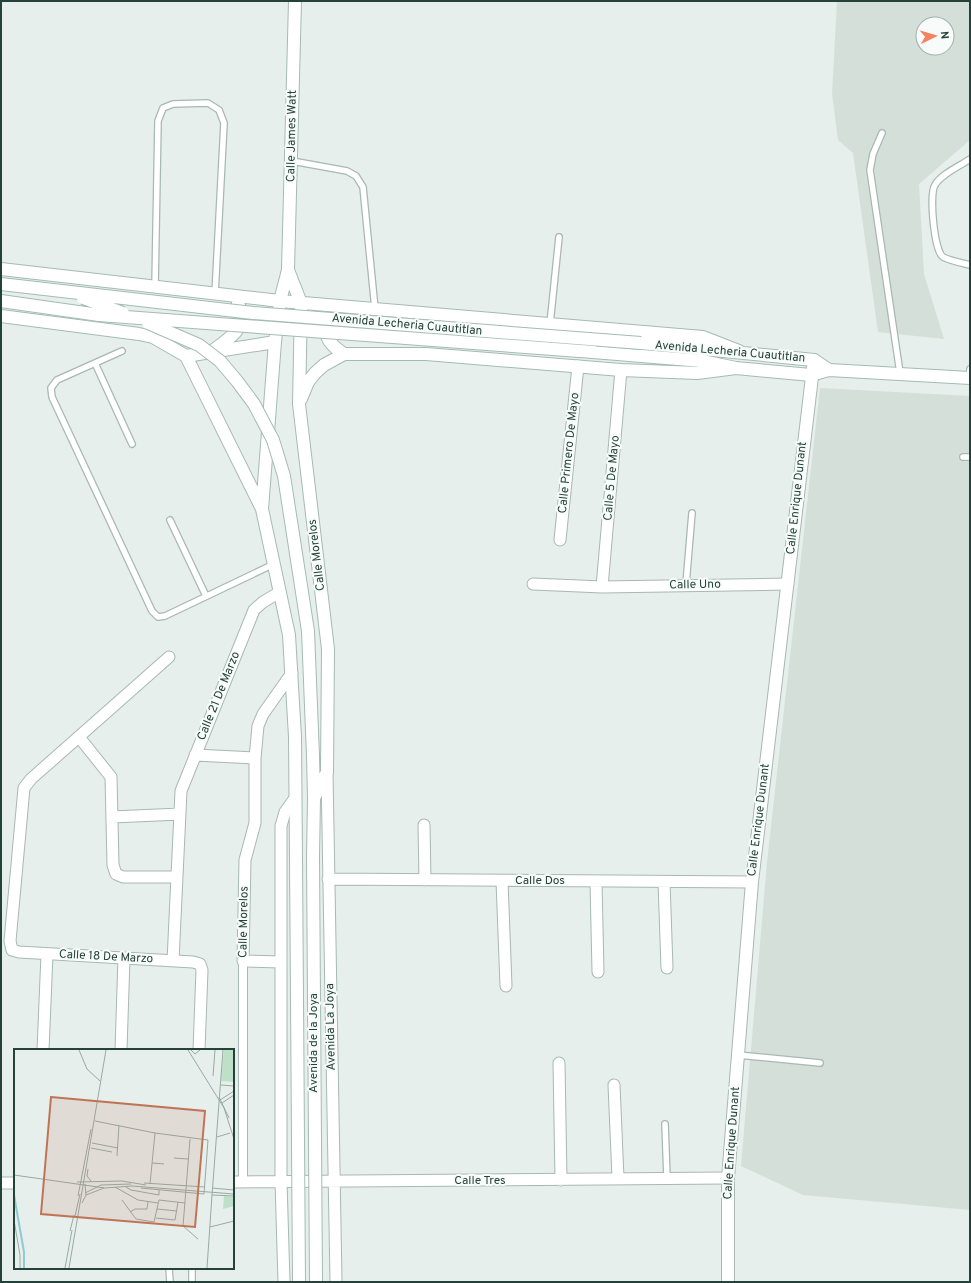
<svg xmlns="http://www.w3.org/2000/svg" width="971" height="1283" font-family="Overpass,sans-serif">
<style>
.built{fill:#d4dfda;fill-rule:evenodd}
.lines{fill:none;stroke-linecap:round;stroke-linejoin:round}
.service-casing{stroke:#a8b8b2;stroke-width:8}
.pedestrian-casing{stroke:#a8b8b2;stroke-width:10}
.minor-casing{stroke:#a8b8b2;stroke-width:13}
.tertiary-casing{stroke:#a8b8b2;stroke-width:14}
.secondary-casing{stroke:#a4bbb3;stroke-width:14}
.service{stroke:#fff;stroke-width:5.5}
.pedestrian{stroke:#fff;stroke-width:8}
.minor{stroke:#fff;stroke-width:11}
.tertiary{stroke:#fff;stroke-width:12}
.secondary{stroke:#fff;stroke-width:12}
.secondary-bridge-casing{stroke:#a4bbb3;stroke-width:14;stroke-linecap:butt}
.secondary-bridge{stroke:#fff;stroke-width:12}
.labels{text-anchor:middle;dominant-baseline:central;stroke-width:4;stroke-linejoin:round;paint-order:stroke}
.street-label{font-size:12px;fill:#24423a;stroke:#f7fbf9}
.inset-river{fill:none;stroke:#8ec9d4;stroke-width:2}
.inset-road{fill:none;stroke:#98aaa4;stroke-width:1}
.view{fill:#c07456;fill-opacity:0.15;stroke:#c07456;stroke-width:2}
.inset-edge{fill:none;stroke:#24423a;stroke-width:2}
</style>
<rect width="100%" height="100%" fill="#e6efeb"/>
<!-- built -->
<path class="built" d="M837,1H970V140L919,184L924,274L944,339L878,332L853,153L838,140L832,94ZM923,24H947V48H923Z
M820,388L970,396V1210L803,1195L741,1166L767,862Z"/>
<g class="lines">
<defs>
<path id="service" d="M882,133L873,154L870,170L900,373
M970,159C960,166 941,174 935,185C929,194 934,251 943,257C951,261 962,263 970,265
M292,161L347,171L356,176L363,187L375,309
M155,287L158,121L163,108L173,104L208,103L219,110L224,123L215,294
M550,324L559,237
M122,351L57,380L51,388L52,397L152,611L158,617L165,616L274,564
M95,363L132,444
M969,378L970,369
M963,457H970
M170,520L206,596
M686,584L692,513
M738,1055L820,1063
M665,1124L667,1178
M169,1268L170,1282
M192,1282V1268"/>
<path id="pedestrian" d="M243,1182V961"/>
<path id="minor" d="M560,540L578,366
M533,584L602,587L788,584
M602,587L621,370
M169,657L31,779L24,788L10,941L12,950L19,952L193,962L200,964L202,970L199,1050
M79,737L111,777L113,865L116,874L123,877H176
M195,755L255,758
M327,772L336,1282
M112,817L180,814
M424,825L425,880
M328,879L752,882
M502,881L506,986
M596,882L598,972
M664,882L667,968
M173,961L181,791L254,610L263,602L280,592
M280,962L243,961L245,860L255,823V758L258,726L263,714L292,673
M43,1050L47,954
M121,1050L124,958
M559,1063L561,1180
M614,1085L618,1178
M233,1182L728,1178
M1,1183H15
M284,1282L281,1181V826L285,812L295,798"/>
<path id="tertiary" d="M728,1282V1178L752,882L814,360"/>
<path id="secondary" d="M295,1L288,270L280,301L275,342L262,509L289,635L295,737L296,858
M1,269L280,301L703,337L739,351
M288,270L301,303L299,404L328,649L327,772L314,798L313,857
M1,316L139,334L153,337L186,356L262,509
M326,323C324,339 332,346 344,354
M641,343L814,360L829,370
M211,352C229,338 249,330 238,303
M593,352L702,361L736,368L811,375L829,370L970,378
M186,356L275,342
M301,399L308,382L315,373L324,365L344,354H426L621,370L697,373L736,368
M313,756L314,797"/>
</defs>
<!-- service casing -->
<use href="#service" class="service-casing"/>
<!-- pedestrian casing -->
<use href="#pedestrian" class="pedestrian-casing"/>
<!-- minor casing -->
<use href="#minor" class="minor-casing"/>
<!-- tertiary casing -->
<use href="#tertiary" class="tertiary-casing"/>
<!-- secondary casing -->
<use href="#secondary" class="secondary-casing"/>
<!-- service -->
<use href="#service" class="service"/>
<!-- pedestrian -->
<use href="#pedestrian" class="pedestrian"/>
<!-- minor -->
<use href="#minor" class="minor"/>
<!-- tertiary -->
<use href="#tertiary" class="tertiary"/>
<!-- secondary -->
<use href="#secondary" class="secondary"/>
<defs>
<path id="secondary-bridge" d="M1,284L253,313L641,343
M83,298L123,313
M1,301L99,315L593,352
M148,323L199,345L220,361L237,381L254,404L273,440L284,476L308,631L313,756
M313,857L316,1282
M296,858L299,1282"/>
</defs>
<!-- secondary-bridge casing -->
<use href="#secondary-bridge" class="secondary-bridge-casing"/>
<!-- secondary-bridge -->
<use href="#secondary-bridge" class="secondary-bridge"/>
</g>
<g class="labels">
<!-- street labels -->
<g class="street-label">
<text transform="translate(292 136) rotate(-89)">Calle James Watt</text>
<text transform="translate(407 325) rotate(5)">Avenida Lecheria Cuautitlan</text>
<text transform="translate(730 352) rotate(5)">Avenida Lecheria Cuautitlan</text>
<text transform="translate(569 453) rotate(-84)">Calle Primero De Mayo</text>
<text transform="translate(612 478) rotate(-85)">Calle 5 De Mayo</text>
<text transform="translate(797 498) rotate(-84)">Calle Enrique Dunant</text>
<text transform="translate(317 555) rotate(-97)">Calle Morelos</text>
<text transform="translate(695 585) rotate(-1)">Calle Uno</text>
<text transform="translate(219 696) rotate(-68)">Calle 21 De Marzo</text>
<text transform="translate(759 820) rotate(-83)">Calle Enrique Dunant</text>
<text x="540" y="881">Calle Dos</text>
<text transform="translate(244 922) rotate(-89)">Calle Morelos</text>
<text transform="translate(106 957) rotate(3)">Calle 18 De Marzo</text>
<text transform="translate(331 1027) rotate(-91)">Avenida La Joya</text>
<text transform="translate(314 1043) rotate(-90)">Avenida de la Joya</text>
<text transform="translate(732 1143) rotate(-86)">Calle Enrique Dunant</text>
<text x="480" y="1181">Calle Tres</text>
</g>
</g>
<!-- overview -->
<g transform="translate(14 1049)">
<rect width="220" height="220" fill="#e6efeb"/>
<path d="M210,1H220V33L207,32ZM210,147L220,148V157L209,160Z" fill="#bfe0c8"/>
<path class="inset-river" d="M0,146L10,203V219"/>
<path class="inset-road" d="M65,1L73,20L86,32M174,1L210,59L220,90M177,1L181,5L186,1M199,27L201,1M207,36L220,37M205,48L215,69M206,51L220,42M208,54L220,46M81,72L141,84L194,91L190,145L127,139M203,88L216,84M176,90L169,177L184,190M78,94L104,99M77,99L98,103M103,107L105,76M160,109L174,110M138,114L150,115M74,120L73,127L77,132M0,126L91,139L118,137L220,145M63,133L108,132L132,136M130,134L191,138M136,135L141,84M101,138L124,151L144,154M112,138L117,141L145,146V141M198,139L220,141M71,144L87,136L117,135M72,146L90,139M198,146L209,1M64,147L77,80M108,151L122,170L140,173L145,151L171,154M68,154L72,146L71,135M143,160L163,162M116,163L121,160H133L134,153M61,167L66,145M142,169L161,171L164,153M0,171L6,206V219M196,178L220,172M56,182L60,166M51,219L58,181M55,219L92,1M193,219L198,146L220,147"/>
<path class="view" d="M37,48L191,62L181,178L27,165Z"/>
<rect width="220" height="220" class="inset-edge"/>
</g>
<!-- border -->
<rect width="971" height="1283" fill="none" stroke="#24423a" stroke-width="4"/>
<!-- north arrow -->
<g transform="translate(935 36) rotate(85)"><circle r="19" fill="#f7fbf9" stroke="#a3b1ad"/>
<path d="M0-3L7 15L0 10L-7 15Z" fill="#f4845f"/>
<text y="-6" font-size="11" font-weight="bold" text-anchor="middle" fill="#24423a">N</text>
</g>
</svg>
